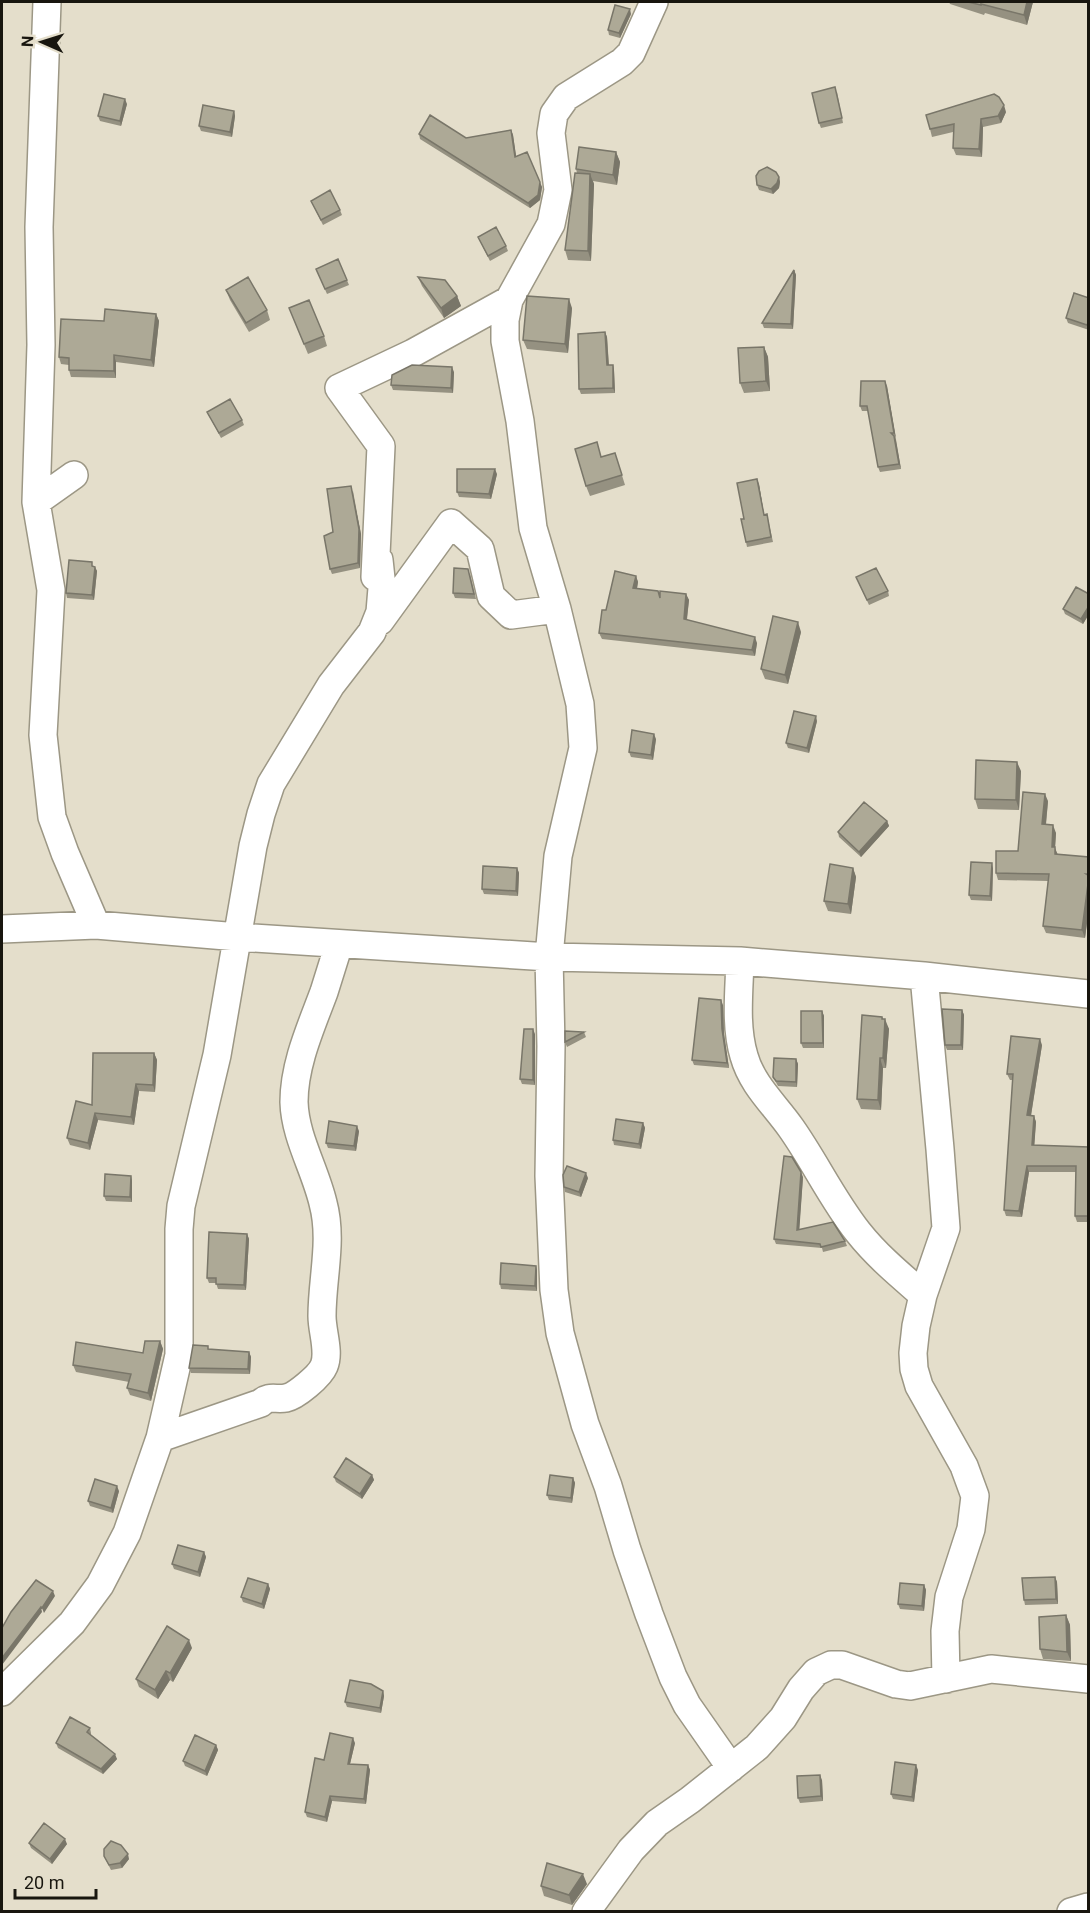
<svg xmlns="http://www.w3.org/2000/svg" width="1090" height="1913" font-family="Roboto,sans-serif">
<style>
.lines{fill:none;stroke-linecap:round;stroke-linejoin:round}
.street-casing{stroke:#9c9785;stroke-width:30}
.street{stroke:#fff;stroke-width:27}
.wall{fill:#959181}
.shaded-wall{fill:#797669}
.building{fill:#ada996;stroke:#797669;stroke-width:1.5}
</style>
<rect width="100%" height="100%" fill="#e4decb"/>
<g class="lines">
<defs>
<path id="street" d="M47,2L39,227L41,345L36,502L51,590L43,735L52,817L65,853L96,925
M654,2L631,53L622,62L566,97L554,114L551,133L558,190L551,224L509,300L505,320V341L520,421L533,528L557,609L580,704L583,748L558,856L549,957L551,1046L549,1176L554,1290L560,1333L585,1424L608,1486L627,1550L649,1614L673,1677L687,1705L731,1768
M36,502L74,475
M375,577L381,446L339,388L413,353L509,300
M380,621L451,523L480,549L491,596L511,615L557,609
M2,929L96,925L238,937L549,957L740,961L924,976L1088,994
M740,961C739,993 735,1026 744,1056C752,1085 775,1105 791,1128C815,1162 832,1199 858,1232C877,1256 900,1275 923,1295
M924,976L940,1149L946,1228L923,1295L916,1326L913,1353L914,1369L919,1386L964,1466L975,1496L971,1529L949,1597L945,1631L946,1679
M160,1438L261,1403C269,1395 276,1400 286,1398C296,1396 320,1376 324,1366C330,1352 322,1332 322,1316C322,1278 333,1240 323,1203C315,1169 295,1137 294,1102C294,1064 311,1027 324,992C329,976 334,960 339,944
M2,1692L72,1623L100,1585L127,1533L160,1438L179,1355V1229L181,1206L217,1055L253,846L261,814L271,784L331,685L372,632L380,612L382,588L379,560
M586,1912L631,1850L657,1823L690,1800L757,1747L783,1718L801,1689L816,1672L831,1665H842L896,1684L910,1686L991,1669L1088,1679
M1071,1912L1088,1907"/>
</defs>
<!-- street casing -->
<use href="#street" class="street-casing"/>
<!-- street -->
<use href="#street" class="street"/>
</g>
<!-- wall -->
<path class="wall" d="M949,2H1033L1027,25L985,13L984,15L950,4Z
M631,14L620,38L609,35L608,30Z
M837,92L843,123L821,128L819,123Z
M127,104L121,126L100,121L98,116Z
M234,111L235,116L232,137L201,131L199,126Z
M1006,112L1001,123L983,127L982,157L956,155L953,148V132L932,137L930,129Z
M511,130L513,135L516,156L542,187L540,200L530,208L420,139L419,134L466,138Z
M616,152L620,162L617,185L593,181L594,184L591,261L568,260L565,250L577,173L576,169Z
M779,177L780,182L779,188L773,194L759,190L757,185Z
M311,201L340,210L342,215L323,225Z
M478,237L506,246L508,251L490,261Z
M338,259L349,285L327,294L316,269Z
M794,270L796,275L793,329L764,328L762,323Z
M418,277L457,296L461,306L444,318L422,286Z
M226,290L267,310L270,320L249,332L230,300Z
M1089,298V330L1068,323L1066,318Z
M289,308L324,336L327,346L308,354Z
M572,308L568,353L527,349L523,340Z
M156,314L159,321L154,367L116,362V378L71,377L69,370V365L61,364L59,357L104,321Z
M605,332L607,337L609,365H613L614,370L615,393L581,394L579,389Z
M764,347L768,357L770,391L744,393L740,383Z
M454,372L453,393L393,390L391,385Z
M887,386L901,469L880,472L878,467L868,411H862L860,406Z
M207,412L242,420L244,425L221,438Z
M615,453L625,485L590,496L586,486Z
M497,474L491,499L459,497L457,492Z
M759,484L764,515L768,519L773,542L747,547L746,542L744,519Z
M353,491L361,534L360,568L332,574L330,569L333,532Z
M94,566L97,571L94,600L67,598L66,593Z
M470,574L476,599L455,598L453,593Z
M636,576L638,582L637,588L660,597L686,594L689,600L687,620L757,643L755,656L602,639L599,633L606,610Z
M856,577L888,591L889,596L869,605Z
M1089,594V614L1083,624L1065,614L1063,609Z
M801,632L788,684L765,679L761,669Z
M817,721L809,753L788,748L786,743Z
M656,739L653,760L631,757L629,752Z
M1021,771L1019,810L978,809L975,799Z
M1048,801L1046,825L1056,833L1055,848L1057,854L1089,857V908L1085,938L1046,933L1043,926L1048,881L998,880L996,873L1018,851Z
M887,821L889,826L861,857L839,837L838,832Z
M517,868L519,873L518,896L484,894L482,889Z
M853,868L856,877L851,914L828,911L824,901Z
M993,868L992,901L971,900L969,895Z
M723,1005L724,1034L729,1068L694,1065L692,1060Z
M962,1010L964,1015L963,1050H947L945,1045Z
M822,1011L824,1016V1048H803L801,1043Z
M882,1017L889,1029L886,1068H883L881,1110L861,1109L857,1099Z
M584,1032L586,1037L567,1047L565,1042Z
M535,1034V1085L522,1084L520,1079Z
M1042,1045L1031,1116H1034L1036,1122L1034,1145L1089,1147V1222H1077L1075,1216L1076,1172H1029L1022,1217L1006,1216L1004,1210L1013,1080H1010L1007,1074Z
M154,1053L157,1060L155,1092L139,1091L134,1125L98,1120L90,1150L70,1145L67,1138L92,1105Z
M796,1059L798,1064L797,1087L778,1086L773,1077Z
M643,1123L645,1128L641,1149L614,1145L613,1140Z
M359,1131L356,1151L328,1148L326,1143Z
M131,1176L132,1181V1202L106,1201L104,1196Z
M803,1177L799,1229L845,1241L847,1246L823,1252L822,1248L776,1244L774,1239Z
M588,1178L581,1197L565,1192L564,1187Z
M247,1234L249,1239L246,1290L218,1289L216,1283H209L207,1278Z
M536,1266L537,1270V1291L501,1289L500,1284Z
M160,1341L163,1349L151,1401L130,1395L127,1388L129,1382L76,1372L73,1365L143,1353Z
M249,1352L251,1357L250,1374L191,1373L189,1368Z
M372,1475L374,1480L362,1499L336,1482L334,1477Z
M573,1478L575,1483L572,1503L549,1500L547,1495Z
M119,1491L113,1513L90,1506L88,1501Z
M204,1552L206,1557L200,1577L174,1569L172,1564Z
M1055,1577L1057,1582L1058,1604L1025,1605L1024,1600Z
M268,1584L270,1589L264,1609L243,1602L241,1597Z
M924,1585L926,1590L924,1611L900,1609L898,1604Z
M1066,1615L1070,1625L1071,1661L1043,1659L1040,1649Z
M192,1648L173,1682L170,1680L158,1699L139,1687L136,1679Z
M383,1691L384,1696L381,1713L347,1707L345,1702Z
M90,1728L91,1733V1735L117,1759L103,1774L58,1748L56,1743Z
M355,1743L350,1764L368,1765L370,1770L366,1804L332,1801L327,1822L307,1817L305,1812L324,1760Z
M216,1745L218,1750L207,1776L185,1766L183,1761Z
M918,1770L914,1802L893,1799L891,1794Z
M822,1780L823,1801L800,1803L798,1798Z
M29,1843L67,1844L52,1864L31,1848Z
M104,1856L129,1859L122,1868L111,1870Z
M587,1884L572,1905L544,1896L541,1886Z"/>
<!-- shaded-wall -->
<path class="shaded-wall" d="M1027,2H1033L1027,25L1024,15Z
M630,9L631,14L620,38L619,33Z
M125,99L127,104L121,126L120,121Z
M1004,105L1006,112L1001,123L998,116Z
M234,111L235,116L232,137L230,132Z
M981,119L983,127L982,157L979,149Z
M511,130L513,135L517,162L515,157Z
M616,152L620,162L617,185L613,175Z
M590,174L594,184L591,261L588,251Z
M779,177L780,182L779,188L773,194L771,189Z
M540,182L542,187L540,200L530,208L528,203Z
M794,270L796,275L793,329L791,324Z
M457,296L461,306L444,318L441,308Z
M569,299L572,308L568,353L565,344Z
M156,314L159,321L154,367L151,360Z
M605,332L607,337L609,370L607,365Z
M764,347L768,357L770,391L766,381Z
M114,355L116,362V378L114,371Z
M613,365L614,370L615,393L613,388Z
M452,367L454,372L453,393L451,388Z
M885,381L887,386L896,438L894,433Z
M894,436L896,441L901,469L899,464Z
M495,469L497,474L491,499L489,494Z
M757,479L759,484L765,520L764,515Z
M351,486L361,534L360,568L358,563Z
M95,567L97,571L94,600L92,595Z
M636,576L638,582L636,594L633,588Z
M686,594L689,600L686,625L684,619Z
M1089,606V614L1083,624L1081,619Z
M798,622L801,632L788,684L785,675Z
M755,637L757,643L755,656L752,650Z
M816,716L817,721L809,753L807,748Z
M654,734L656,739L653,760L651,755Z
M1017,762L1021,771L1019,810L1016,800Z
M1045,794L1048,801L1045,832L1042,824Z
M887,821L889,826L861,857L859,852Z
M1053,825L1056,833L1055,848L1058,855L1055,854L1052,847Z
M992,863L993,868L992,901L990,896Z
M517,868L519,873L518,896L516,891Z
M853,868L856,877L851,914L848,904Z
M1089,876V908L1085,938L1082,930Z
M721,1000L723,1005L724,1034L729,1068L727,1063L722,1029Z
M962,1010L964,1015L963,1050L961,1045Z
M822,1011L824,1016V1048L823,1043Z
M882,1017L885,1025V1019L889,1029L886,1068L883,1058Z
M533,1029L535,1034V1085L533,1080Z
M1040,1039L1042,1045L1030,1121L1027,1115Z
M154,1053L157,1060L155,1092L153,1085Z
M880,1058L883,1068L881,1110L878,1100Z
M796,1059L798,1064L797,1087L796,1082Z
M136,1084L139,1091L134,1125L131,1117Z
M95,1113L98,1120L90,1150L88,1143Z
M1034,1116L1036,1122L1034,1151L1032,1145Z
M643,1123L645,1128L641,1149L639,1144Z
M357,1126L359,1131L356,1151L354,1146Z
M1027,1166L1029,1172L1022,1217L1019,1211Z
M801,1172L803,1177L799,1235L797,1230Z
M586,1173L588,1178L581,1197L579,1192Z
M131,1176L132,1181V1202L130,1197Z
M247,1234L249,1239L246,1290L244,1285Z
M536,1266L537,1270V1291L535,1286Z
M160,1341L163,1349L151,1401L148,1393Z
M249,1352L251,1357L250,1374L248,1369Z
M372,1475L374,1480L362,1499L360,1494Z
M573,1478L575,1483L572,1503L571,1498Z
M117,1486L119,1491L113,1513L111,1508Z
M204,1552L206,1557L200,1577L198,1572Z
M1055,1577L1057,1582L1058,1604L1056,1599Z
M268,1584L270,1589L264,1609L262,1604Z
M924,1585L926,1590L924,1611L922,1606Z
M53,1591L55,1596L44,1613L42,1608Z
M41,1607L42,1612L2,1665V1658Z
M1066,1615L1070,1625L1071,1661L1067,1652Z
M189,1640L192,1648L173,1682L170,1673Z
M166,1671L170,1680L158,1699L155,1690Z
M383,1691L384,1696L381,1713L380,1708Z
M353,1738L355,1743L349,1768L348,1764Z
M216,1745L218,1750L207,1776L205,1771Z
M115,1754L117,1759L103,1774L101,1769Z
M368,1765L370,1770L366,1804L364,1799Z
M916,1765L918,1770L914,1802L912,1797Z
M820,1775L822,1780L823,1801L821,1796Z
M330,1796L332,1801L327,1822L325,1817Z
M65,1839L67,1844L52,1864L50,1859Z
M128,1854L129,1859L122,1868L120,1863Z
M583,1874L587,1884L572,1905L569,1895Z"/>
<!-- building -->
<path class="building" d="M968,2H1027L1024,15L981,4V5Z
M615,5L630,9L619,33L608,30Z
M835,87L842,118L819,123L812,93Z
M104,94L125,99L120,121L98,116Z
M994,94L999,97L1004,105L998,116L981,119L979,149L953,148L954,124L930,129L926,115Z
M203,105L234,111L230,132L199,126Z
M430,115L466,138L511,130L515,157L527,152L540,182L538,195L528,203L419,134Z
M579,147L616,152L613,175L576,169Z
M767,167L776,172L779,177L777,183L771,189L757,185L756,176L759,171Z
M575,173L590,174L588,251L565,250Z
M330,190L340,210L321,220L311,201Z
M496,227L506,246L488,256L478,237Z
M338,259L347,280L325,289L316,269Z
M794,270L791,324L762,323Z
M248,277L267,310L246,323L226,290Z
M418,277L445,280L457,296L441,308Z
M1074,293L1089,298V320L1087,325L1066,318Z
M527,296L569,299L565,344L523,340Z
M309,300L324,336L304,344L289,308Z
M105,309L156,314L151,360L114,355V371L69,370V358L59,357L61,319L104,321Z
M605,332L607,365H613V388L579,389L578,334Z
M764,347L766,381L740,383L738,348Z
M412,365L452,367L451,388L391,385L392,375Z
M861,381H885L894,433H891L894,436L899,464L878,467L867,406H860Z
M230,399L242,420L219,433L207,412Z
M597,442L601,457L615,453L622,475L586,486L575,449Z
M457,469H495L489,494L457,492Z
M757,479L764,515L767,514L771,537L746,542L741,519H744L737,483Z
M351,486L359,529L358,563L330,569L324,536L333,532L327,489Z
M69,560L92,562V566L95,567L92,595L66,593Z
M454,568L468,569L474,594L453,593Z
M876,568L888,591L867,600L856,577Z
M615,571L636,576L633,588L658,591L660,598V591L686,594L684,619L755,637L752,650L599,633L602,610H606Z
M1076,587L1089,594V606L1081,619L1063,609Z
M773,616L798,622L785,675L761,669Z
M794,711L816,716L807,748L786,743Z
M632,730L654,734L651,755L629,752Z
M976,760L1017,762L1016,800L975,799Z
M1023,792L1045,794L1042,824L1053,825L1052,847H1055V854L1089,857V874H1086L1089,876L1082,930L1043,926L1049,874L996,873V851H1018Z
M864,802L887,821L859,852L838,832Z
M971,862L992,863L990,896L969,895Z
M830,864L853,868L848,904L824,901Z
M483,866L517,868L516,891L482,889Z
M699,998L721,1000L722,1029L727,1063L692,1060Z
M942,1009L962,1010L961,1045H945Z
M801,1011H822L823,1043H801Z
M862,1015L882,1017V1019H885L883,1058H880L878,1100L857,1099Z
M524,1029H533V1080L520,1079Z
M565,1031L584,1032L565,1042Z
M1011,1036L1040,1039L1027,1115L1034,1116L1032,1145L1089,1147V1216H1075L1076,1166H1027L1019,1211L1004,1210L1013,1074H1007Z
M93,1053H154L153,1085L136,1084L131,1117L95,1113L88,1143L67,1138L76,1101L92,1105Z
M774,1058L796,1059V1082L776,1081L773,1077Z
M616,1119L643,1123L639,1144L613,1140Z
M329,1121L357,1126L354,1146L326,1143Z
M784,1156L792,1157L801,1172L797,1230L833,1222L845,1241L821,1247L820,1244L774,1239Z
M567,1166L586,1173L579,1192L564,1187L563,1175Z
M105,1174L131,1176L130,1197L104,1196Z
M209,1232L247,1234L244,1285L216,1284V1278H207Z
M501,1263L536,1266L535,1286L500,1284Z
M145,1341H160L148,1393L127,1388L131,1374L73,1365L76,1342L143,1353Z
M193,1345L208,1346V1349L249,1352L248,1369L189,1368Z
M346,1458L372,1475L360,1494L334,1477Z
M550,1475L573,1478L571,1498L547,1495Z
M95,1479L117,1486L111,1508L88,1501Z
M178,1545L204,1552L198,1572L172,1564Z
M1055,1577L1056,1599L1024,1600L1022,1578Z
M248,1578L268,1584L262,1604L241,1597Z
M36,1580L53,1591L42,1608L41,1607L2,1658V1628L11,1612Z
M900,1583L924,1585L922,1606L898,1604Z
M1066,1615L1067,1652L1040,1649L1039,1617Z
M167,1626L189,1640L170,1673L166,1671L155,1690L136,1679Z
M350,1680L371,1684L383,1691L380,1708L345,1702Z
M70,1717L90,1728L87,1732L115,1754L101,1769L56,1743Z
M330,1733L353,1738L348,1764L368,1765L364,1799L330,1796L325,1817L305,1812L315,1758L324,1760Z
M195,1735L216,1745L205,1771L183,1761Z
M895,1762L916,1765L912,1797L891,1794Z
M820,1775L821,1796L798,1798L797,1776Z
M44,1823L65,1839L50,1859L29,1843Z
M111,1841L121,1845L128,1854L120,1863L109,1865L104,1856V1849Z
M547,1863L583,1874L569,1895L541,1886Z"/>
<!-- border -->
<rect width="1090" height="1913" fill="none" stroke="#18160f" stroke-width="6"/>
<!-- north arrow -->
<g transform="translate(42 42) rotate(273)" stroke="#e4decb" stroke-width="4.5" paint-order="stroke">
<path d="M0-4.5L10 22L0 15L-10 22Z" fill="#18160f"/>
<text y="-9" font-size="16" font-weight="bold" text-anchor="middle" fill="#18160f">N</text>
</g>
<!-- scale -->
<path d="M15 1889v9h81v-9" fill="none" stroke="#18160f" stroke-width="3"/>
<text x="24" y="1889" font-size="18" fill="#18160f" stroke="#e4decb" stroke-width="4.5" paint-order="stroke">20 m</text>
</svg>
